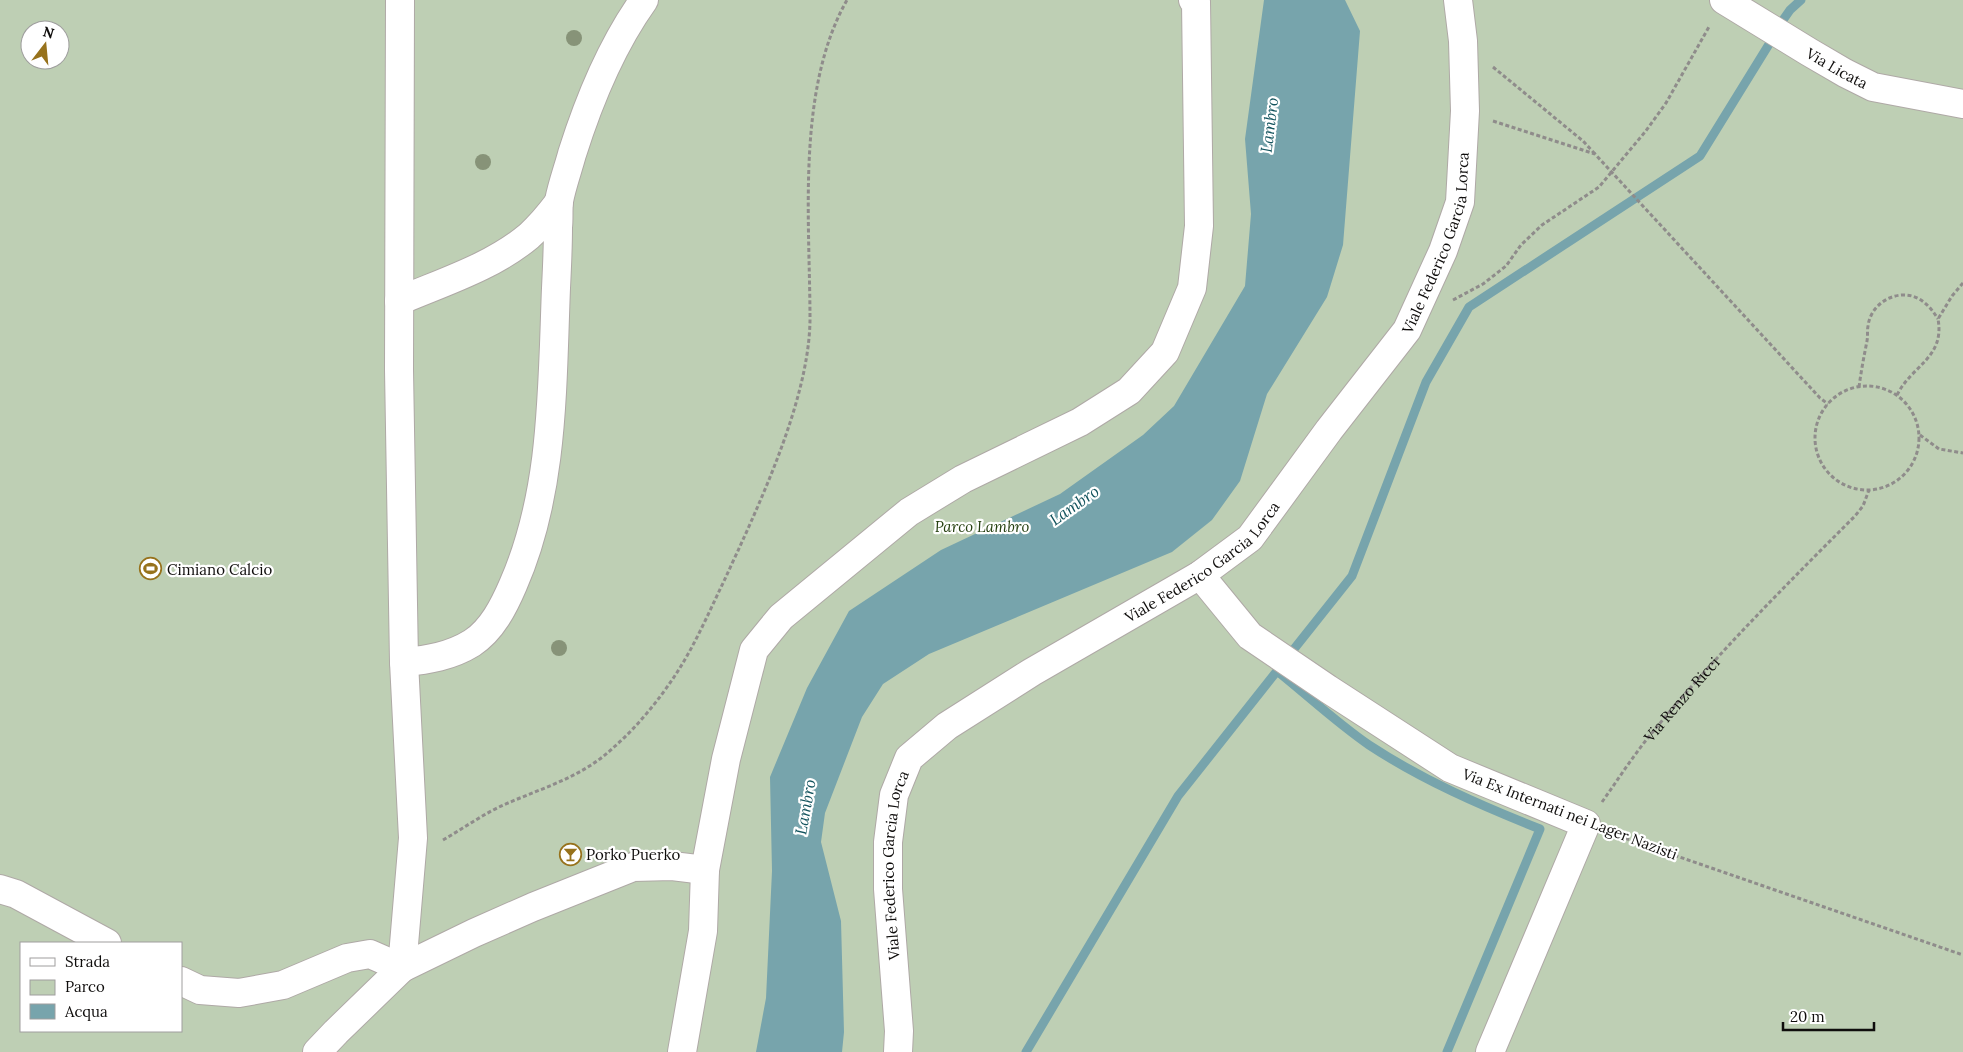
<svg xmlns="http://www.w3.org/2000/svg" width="1963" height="1052" font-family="Lora,serif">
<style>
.green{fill:#becfb4;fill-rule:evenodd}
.water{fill:#77a4ac}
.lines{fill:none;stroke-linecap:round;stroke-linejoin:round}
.stream{stroke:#77a4ac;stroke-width:9}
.street-casing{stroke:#afa9a6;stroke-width:30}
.path{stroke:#8f8c8b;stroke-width:3;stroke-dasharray:4 2.5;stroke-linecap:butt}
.street{stroke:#fff;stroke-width:28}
.tree{fill:#879378}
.labels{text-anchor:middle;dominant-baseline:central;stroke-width:4.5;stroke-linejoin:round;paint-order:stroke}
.street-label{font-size:15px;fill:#0f0d0c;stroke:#fff}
.park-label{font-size:15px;font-style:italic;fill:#253f0f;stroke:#fff}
.poi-label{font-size:15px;fill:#0f0d0c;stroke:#fff;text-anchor:start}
.water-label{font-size:16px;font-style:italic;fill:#12535d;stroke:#fff}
</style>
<rect width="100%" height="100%" fill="#fefaf9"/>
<!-- green -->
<path class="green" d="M0,0H1963V1052H0ZM30,30H60V60H30ZM21,943H181V1031H21Z"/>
<!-- water -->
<path class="water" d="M1264,0H1345L1360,31L1343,245L1327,297L1267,394L1240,481L1212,520L1172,552L929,654L883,684L862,717L825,813L821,842L841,921L844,1032L842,1052H756L766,998L772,871L770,777L807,688L849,611L941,550L1060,494L1143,435L1174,406L1245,286L1251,214L1245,139Z"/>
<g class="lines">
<!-- stream -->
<path class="stream" d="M1783,20L1790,10L1801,0
M1294,649L1352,576L1426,382L1469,307L1700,156L1771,41
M1026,1052L1178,796L1277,671C1307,695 1337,723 1369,745C1422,780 1482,806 1540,829L1447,1052"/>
<defs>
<g id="street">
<path d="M400,0L399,370L404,662L413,838L402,968"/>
<path id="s2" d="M1724,0L1809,52L1845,73L1873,87L1963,104"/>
<path d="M399,301C443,282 492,267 529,236C540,226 550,214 559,202"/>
<path d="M1200,575L1250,636L1328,689L1450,768L1586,824L1490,1052"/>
<path d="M404,662C428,660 451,656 472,643C492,630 504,606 513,585C554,492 552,388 556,288C557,268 558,248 558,227C559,219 558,210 559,201C562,185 568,169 572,154C589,100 611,46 644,0"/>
<path d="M0,889L16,894L107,943"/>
<path d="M181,981L200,990L239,993L283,985L347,958L370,954L402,968"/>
<path d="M317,1052L336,1032L402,968L474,933L533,907L633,867L672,866L705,870"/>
<path d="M682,1052L703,931L705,870L726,759L754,650L781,617L909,512L963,479L1080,422L1129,391L1165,352L1192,288L1199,226L1196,2L1193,0"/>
<path id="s3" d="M898,1052L899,1031L888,889V842L894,795L909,758L947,726L1032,672L1200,575L1250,538L1329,430L1407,330L1443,251L1460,202L1465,111L1463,41L1458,0"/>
</g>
</defs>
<!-- street casing -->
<use href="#street" class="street-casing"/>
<!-- path -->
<g class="path">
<path d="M1493,67L1583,141L1595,154"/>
<path d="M1493,121L1595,154L1820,398L1828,404"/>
<path d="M1453,300L1483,284L1506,266L1521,245L1542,225L1599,187L1645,132L1666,103L1710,25"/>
<circle cx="1867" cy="438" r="52"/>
<path d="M1859,387C1861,372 1864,356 1867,341C1868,336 1867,331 1868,326C1870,309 1885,296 1902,295C1919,294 1930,306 1938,319"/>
<path d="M1897,395C1912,365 1945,358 1938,319L1952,296L1963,283"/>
<path d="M1920,435L1939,449L1963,453"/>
<path id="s1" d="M1602,802C1617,781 1631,759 1647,739C1711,660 1783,588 1855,516L1863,506L1869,490"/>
<path d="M1613,834L1963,955"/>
<path d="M443,840C464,828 486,812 508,803C545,787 584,776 614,747C637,727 659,700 676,674C695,645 709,612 724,581C758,507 809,401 810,320C810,220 796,90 847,0"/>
</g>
<!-- street -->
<use href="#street" class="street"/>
</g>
<!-- trees -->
<g class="tree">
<circle cx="574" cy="38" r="8"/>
<circle cx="483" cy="162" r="8"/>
<circle cx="559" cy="648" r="8"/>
</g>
<!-- icons -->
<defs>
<symbol id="stadium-ring" viewBox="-11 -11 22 22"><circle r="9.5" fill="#fff" stroke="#97721c" stroke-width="1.5"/><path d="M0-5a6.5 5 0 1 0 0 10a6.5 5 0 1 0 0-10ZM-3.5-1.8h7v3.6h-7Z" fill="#97721c"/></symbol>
<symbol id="bar-ring" viewBox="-11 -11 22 22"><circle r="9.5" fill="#fff" stroke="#97721c" stroke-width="1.5"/><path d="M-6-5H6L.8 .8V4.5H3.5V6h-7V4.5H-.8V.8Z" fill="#97721c"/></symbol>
</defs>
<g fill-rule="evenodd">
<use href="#stadium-ring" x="138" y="556" width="25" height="25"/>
<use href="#bar-ring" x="558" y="842" width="25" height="25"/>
</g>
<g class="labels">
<!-- street labels -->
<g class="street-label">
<text stroke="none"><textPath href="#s2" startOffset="132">Via Licata</textPath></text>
<text stroke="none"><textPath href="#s3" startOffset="1058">Viale Federico Garcia Lorca</textPath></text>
<text stroke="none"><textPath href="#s3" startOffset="652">Viale Federico Garcia Lorca</textPath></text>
<text stroke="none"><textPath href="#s1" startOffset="130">Via Renzo Ricci</textPath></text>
<text transform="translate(1570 814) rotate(21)">Via Ex Internati nei Lager Nazisti</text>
<text stroke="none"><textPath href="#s3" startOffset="188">Viale Federico Garcia Lorca</textPath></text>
</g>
<!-- park labels -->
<g class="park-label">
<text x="982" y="526">Parco Lambro</text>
</g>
<!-- poi labels -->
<g class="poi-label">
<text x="167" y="569">Cimiano Calcio</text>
<text x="586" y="854">Porko Puerko</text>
</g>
<!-- water labels -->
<g class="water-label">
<text transform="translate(1269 125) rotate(-83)">Lambro</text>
<text transform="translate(1074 505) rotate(-35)">Lambro</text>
<text transform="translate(805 807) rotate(-80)">Lambro</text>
</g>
</g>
<!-- legend -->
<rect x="20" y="942" width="162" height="90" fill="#ffffff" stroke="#9f9e9e"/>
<rect x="30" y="958" width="25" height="8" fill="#ffffff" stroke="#9f9e9e"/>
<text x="65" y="967" font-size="15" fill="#0f0d0c">Strada</text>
<rect x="30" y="980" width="25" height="15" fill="#becfb4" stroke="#9f9e9e"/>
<text x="65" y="992" font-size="15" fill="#0f0d0c">Parco</text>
<rect x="30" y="1004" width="25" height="15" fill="#77a4ac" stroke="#9f9e9e"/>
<text x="65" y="1017" font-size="15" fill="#0f0d0c">Acqua</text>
<!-- north arrow -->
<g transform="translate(45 45) rotate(16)"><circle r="24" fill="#ffffff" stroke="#9f9e9e"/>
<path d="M0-4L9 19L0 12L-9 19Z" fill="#97721c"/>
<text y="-8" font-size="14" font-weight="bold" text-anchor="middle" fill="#0f0d0c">N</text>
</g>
<!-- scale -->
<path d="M1783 1022v8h91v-8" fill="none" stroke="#0f0d0c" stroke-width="2.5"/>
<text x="1790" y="1022" font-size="15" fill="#0f0d0c" stroke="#ffffff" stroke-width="4" paint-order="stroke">20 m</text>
</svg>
